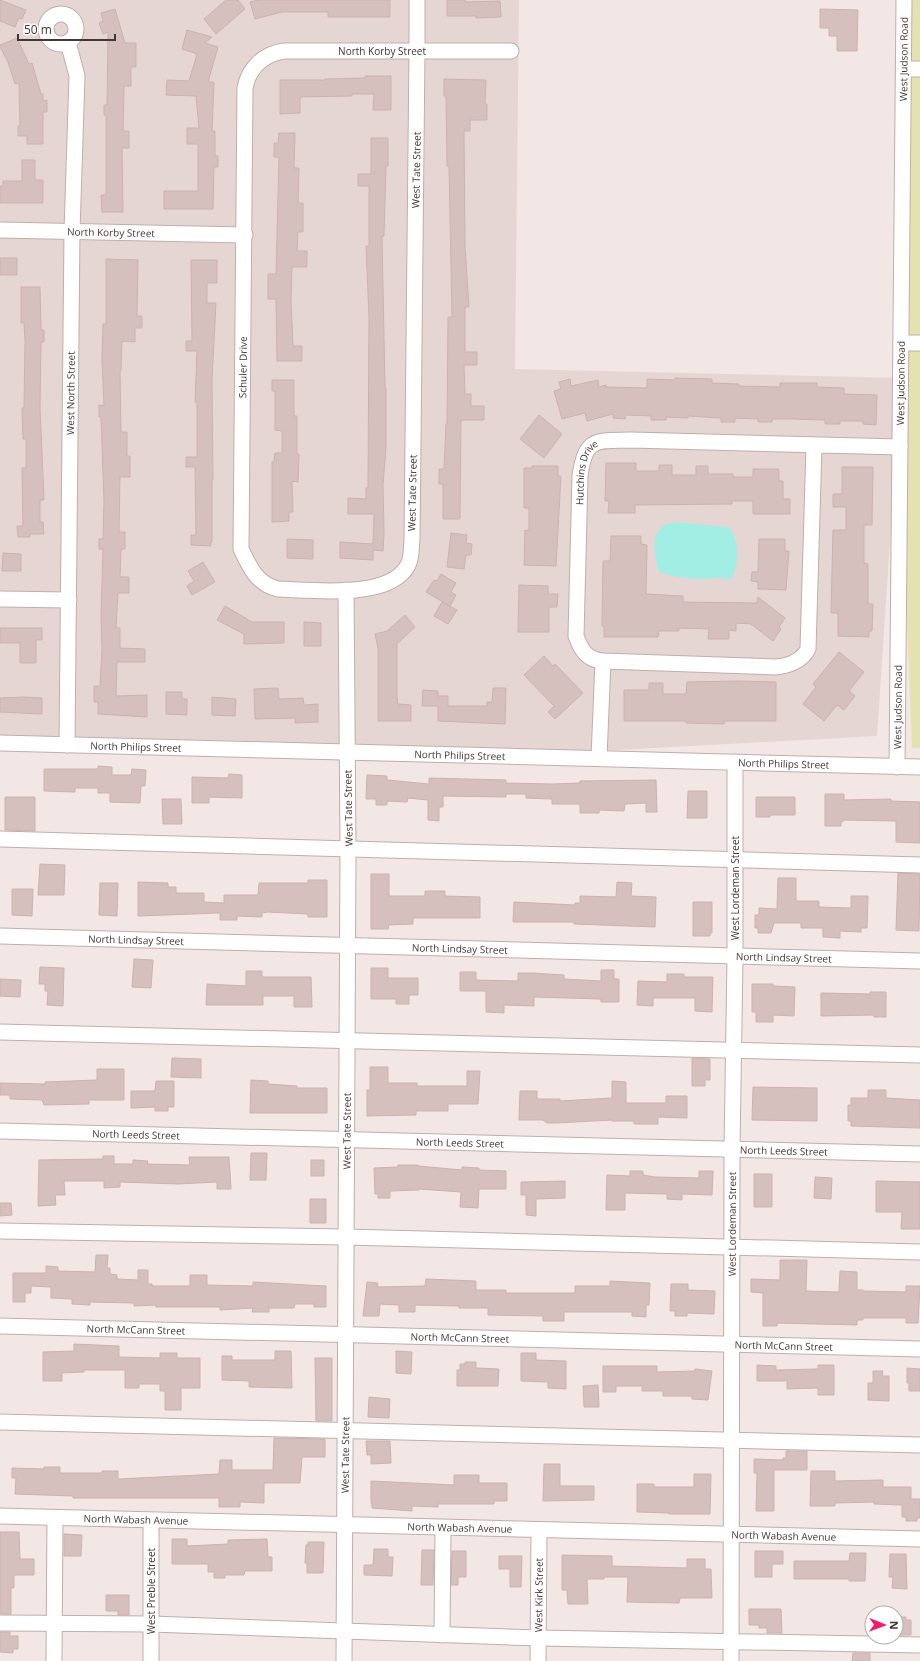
<svg xmlns="http://www.w3.org/2000/svg" width="920" height="1661" font-family="'Open Sans',sans-serif">
<style>
.residential{fill:#e6d6d3}
.green{fill:#e6e2af}
.water{fill:#a2eee5}
.building{fill:#d6c0be;stroke:#ceb1ae}
.lines{fill:none;stroke-linecap:round;stroke-linejoin:round}
.minor-casing{stroke:#c0aeab;stroke-width:17}
.minor{stroke:#fff;stroke-width:15}
.labels{text-anchor:middle;dominant-baseline:central;stroke-width:3.5;stroke-linejoin:round;paint-order:stroke}
.street-label{font-size:10px;fill:#443635;stroke:#fff}
</style>
<rect width="100%" height="100%" fill="#f2e7e5"/>
<!-- residential -->
<path class="residential" d="M0,0H519L515,369L901,378L877,736L508,756L0,743Z"/>
<!-- green -->
<path class="green" d="M905,0H920V748H912L900,447Z"/>
<!-- water -->
<path class="water" d="M676,522L728,527C740,536 739,567 732,578L726,580L722,577C711,581 667,578 659,571C656,565 656,559 655,552C653,535 658,524 676,522Z"/>
<!-- building -->
<path class="building" d="M0,0L26,10L22,19L19,18L15,27L0,21Z
M226,0H238L245,9L216,34L204,19Z
M259,0H390V17H328V12H282L255,19L250,2Z
M447,0H465V2L500,1L501,17L476,18V16H447Z
M115,9L125,43H136V67H131V86H124L123,131H129V148H122L123,212H102L101,195H106V115H104V105H107L108,32L103,34L99,23L103,21L101,13Z
M820,9L858,10L857,51H837V36H829V28H820Z
M187,30L212,37L205,43L218,47L208,82H214L212,131H215V156H218V167H214L213,209H164V191H198V144H187V128H199L196,96L166,95L167,80L189,81L197,54L182,49Z
M17,38L29,64L32,63L41,94H43V101L47,100V112H43V144H27V136H18V126H20L19,83L15,84L8,62L0,47V45Z
M365,76H391V110H373L374,94H352V96L300,97V113L280,114V80H325V79L365,78Z
M444,79L486,80L485,104H487V120H470V131H464L465,246L469,307H465V352H477V365H464L465,394H471V406H484V420H461L460,519H443V484H439V469H444L446,424H447L448,317H452L449,166H447L446,96H444Z
M279,133H295L294,168H299L298,203H303V232H298L297,251H307V267H292L291,299L293,346H302V361H277L276,299H268V274H276L279,157H274V143H278Z
M371,138H388V166H386L384,236H382L385,388H386V448L383,484L384,533L383,551L373,550V560L340,558V542L373,544L374,514H348V498L366,499V488H368L369,317L366,246H369V186H358V174H371Z
M22,160H35V180H43V203H0V186H3V181H22Z
M0,258H17V275H0Z
M106,259L138,260L137,316H142V328H135V342L122,341L121,371H120L121,432H127V456H130V477H120L119,532H125V549H121L120,577H129V593H118L116,628H120V648L145,649V662H117L116,696L147,695V717L98,714V702H94V686H100L102,648L101,619L103,549H99V539H103L104,501L101,417H99V405L104,406L102,359L103,324H106Z
M191,260H217V283H207V303H216L212,380L213,480H212V542H211V546L191,545V535H196L195,467H186V457H197V402H195L197,351H186V341H192Z
M21,287H40L41,330H44V342H41L40,408L44,500H40V522H43L44,534H30V537H18L17,526H23L22,468H26V439H23L22,408H24L25,341L24,323H21Z
M675,378L712,379V383L739,384V386L780,387V383H817V387L844,388V394L877,395L876,425L863,424V421H840V424H825V420L793,419H772V422H758V419L735,418V422H721V418L688,416V418L666,417V420H651V416L626,415L625,419L613,418V414L587,421L585,413L562,419L554,391L561,389L559,382L570,379L571,386L598,380L599,387L606,385V387L647,388V379L675,380Z
M272,380H294V416H297V454H299L298,482L292,481L293,512H289V521L272,522V462H274L275,453H282V431L275,430V391H272Z
M539,415L562,434L544,458L520,439Z
M606,463H636V471H659V465H672V475H696V466H708V474H733V477H753V469H779V481H783V499H790V514H753V501H732V504L635,505V513H608L609,501H605Z
M532,466H558V476H561L556,566L524,565L525,530L529,531V508H524V468H532Z
M842,467H873L872,525H864V563L868,564V604H873L872,631H869V637L838,636V613H831L833,530H846V507H833V494H842Z
M451,533L467,535L466,543L472,544L471,555H466L464,569L447,567Z
M611,536H641V544L647,545L646,594L683,596V602L757,603L758,597L785,618L779,627L781,629L773,641L751,624L736,623V631L729,630V639H708L709,629L679,628V631H659L658,637H604V626H602L603,561H610Z
M287,539L313,540V559L287,558Z
M759,539H785V551H789L786,590L758,589V582L751,581L752,572H758Z
M3,553L21,554V571H2Z
M203,562L215,582L192,595L187,586L194,581L188,571Z
M441,574L456,583L451,592L456,595L450,606L426,592L434,580L437,581Z
M519,585L548,586V594H558L557,607H549V632H518Z
M442,602L457,610L448,624L434,616Z
M225,606L252,622H284V643L244,644V634L217,620Z
M405,615L415,627L397,644V697L398,704L411,705V721H378V648L375,634L387,631Z
M304,622L321,623V646H304Z
M0,628H42V640H36V663H20V643H0Z
M839,652L864,672L849,691L855,696L844,710L837,705L824,721L803,704L816,687L813,684Z
M544,656L553,666L555,664L583,693L555,719L548,712L554,706L524,675Z
M738,681L776,682V721H724V724L686,723V721H624V690H649V683H663V694H686L687,682Z
M278,688L279,699L303,698L304,705L318,704V722L295,723V718L255,719L254,689Z
M493,688H506L505,724L438,721V706H422L423,690L438,691V696H448V706H487V702H492Z
M166,692H182V699H187V715L166,714Z
M24,697L42,698V714L0,712V698Z
M212,697L236,699L235,716L212,715Z
M98,766L112,767V775H131L132,769L146,770L145,786H141L140,803L110,802V793H98V788H75V792L44,791V769H98Z
M229,774L242,775V798L209,797V803H192V777L228,778Z
M367,775L387,776V780L429,784V778L506,780V783L552,784L580,783V781L656,780L657,812H646V803L625,804L624,811L599,810V813H580V804H552V799L526,798V794H506V797L443,796V807H439V821L428,820V800L408,798L407,802L387,801V805H376V799H366Z
M688,791H707V818H687Z
M825,794H844V800L891,799V801L920,802V843L896,842V821L843,820V822L841,821V826H825Z
M5,797H35V831L5,830Z
M756,797H795V815H770V817H756Z
M162,799H181L182,824H163Z
M40,864L65,865L64,895H38Z
M898,873L920,874L919,931L896,930Z
M371,874H389V896H425V891H445V896L480,897V918H413V924L389,925L388,929H371Z
M778,878H796V901H819V907L851,908V896H868L867,928H861V932L840,931V938L823,937V928H801V923H774L771,933H758V928H755V915H759V908L777,909Z
M308,880H327V917H308V914L268,912L262,913V917L237,916V920H220V913L138,916V882L168,883V887H176V893H204V902L224,903V895H258L259,883H308Z
M617,882L632,883L631,896L656,897L655,927L574,924V922H513L514,902L575,905V903H580V896L616,897Z
M100,883H118L117,916L99,915Z
M12,889H33L32,916L12,915Z
M693,902H712V933H710V936H693Z
M134,959L153,960L151,988L132,987Z
M40,967L64,968L63,1006L47,1005L48,991H45V984H39Z
M371,968H388V978H418V995H409V1004H396V999H371Z
M601,970H614V979H619V1002H601V999L534,997V1006L504,1005V1013L486,1012V991H460V972H476V980L518,981V973H533L564,975V979L601,981Z
M246,971H262V977H311L312,1007H294V996H263V1005H206L207,984L246,986Z
M667,974H684V977H713L712,1012L695,1011V998H653V1006L637,1005L638,981L667,982Z
M0,979L21,980L20,997L0,996Z
M752,984H773V986L795,987L794,1016L773,1015V1022H756V1012H752Z
M870,992H886V1017H874V1015L821,1016V993L870,994Z
M172,1058L201,1059V1078L171,1077Z
M692,1058L710,1059V1080H705V1086H692Z
M370,1067H388V1083H417V1086H467V1071H480L478,1104H448V1111H416V1115L367,1116V1090H370Z
M97,1069H124V1100H89V1104L44,1105L42,1100L10,1099V1095H0V1083L45,1084V1082L97,1080Z
M251,1080L268,1081V1084L297,1086V1088H327V1113H250Z
M156,1081H174V1107H168V1111H155V1107L131,1108V1091H155Z
M612,1081L626,1082V1103H666V1096H687V1118L658,1117V1124H634V1121H612V1120L556,1123H547L543,1120H519L520,1091H537V1099H560V1101L612,1098Z
M753,1087L817,1088V1121L752,1120Z
M868,1090H886V1098L920,1100V1128L851,1126V1121H848V1105H851V1098H868Z
M251,1153H267L266,1180H250Z
M103,1156H114V1164H133V1160L148,1161L147,1164L190,1165L189,1157H229L231,1189H217V1182L178,1184L120,1182V1187L104,1188V1181H64L65,1195H55L56,1205L38,1206L39,1160L103,1159Z
M311,1160H324V1176H311Z
M398,1165H418V1166L462,1170V1167L479,1168V1170L506,1171V1189H479L478,1208L460,1207L461,1192L419,1189V1190L390,1191V1198H378V1194H375L374,1168L398,1167Z
M630,1171H643V1175L655,1177L699,1178V1171H713L712,1195L682,1194V1200L667,1199V1194L625,1193V1210H606L607,1175L630,1176Z
M754,1174H772V1207H754Z
M815,1177L832,1178L831,1199L814,1198Z
M565,1181V1198L536,1199V1216L526,1215V1195H521V1182Z
M876,1181L920,1182V1229H901L902,1212H876Z
M310,1199H326V1223H310Z
M0,1203H11L12,1215L0,1216Z
M96,1255H108L107,1268H110V1274L117,1275V1279L138,1280V1270H148V1284H152V1286H190V1275H207V1285L253,1286V1282L326,1286V1307H314V1304H295L294,1308H269V1312H252L253,1308L220,1310V1307H156V1305L134,1306V1303L90,1302V1305L72,1304V1299L51,1298V1287L31,1286V1293H25V1302H13V1273H46V1266L58,1267V1271L95,1272Z
M780,1260H807L806,1291L839,1292L840,1271L857,1272V1290H863V1291L906,1292V1286H920L918,1323H906V1318H863V1320H857V1325L777,1323V1326H763V1293L751,1292V1279L780,1280Z
M426,1279L476,1281V1290H506V1293H575V1286H610V1281L650,1283L649,1305H646V1317L632,1316V1312H564V1321H543V1316L488,1315V1308H459V1306L415,1305V1312H399V1305L380,1304L379,1316H363L367,1282L378,1283L377,1287L425,1286Z
M671,1284H688V1290L715,1291L714,1314L687,1313V1316H675V1311H670Z
M74,1344L119,1346V1357L160,1358V1353H177V1358H200V1388H181V1410H165V1391H160V1384H139V1388H125V1370H84V1372L62,1373V1381H43V1352L74,1351Z
M275,1351H291L292,1388L249,1387V1381L222,1380V1356H232V1360H275Z
M396,1351L412,1352L411,1374L396,1373Z
M521,1353H536V1360L566,1361V1389L548,1388V1382L521,1381Z
M315,1358H332V1421H316Z
M465,1362H476V1368L499,1369L498,1386H457V1370H460V1364H465Z
M757,1365L776,1366V1370L818,1369V1365H834V1395H818V1388L787,1389V1381H757Z
M603,1366H657V1372L695,1371V1369L712,1371L708,1400L692,1399V1396H663V1391H642V1386H616V1392H603Z
M907,1368L920,1369V1391H909V1383H907Z
M873,1371H883L882,1376H889V1401L868,1400V1383H873Z
M598,1385L599,1407H584L583,1386Z
M369,1397L390,1399L389,1418L368,1417Z
M274,1438L325,1439V1457H302L300,1483H264V1503L240,1502V1507H219V1498H73V1496L15,1494L16,1478H12V1468L44,1469V1467H60V1473H102V1471H118V1479L219,1474L220,1460H232V1470H273Z
M366,1441H390L391,1463L371,1464V1455H367Z
M786,1451H807V1470H774V1511H756L757,1473H754V1459L783,1460V1458H786Z
M544,1464H560V1486H594V1500L543,1501Z
M811,1471H835V1481L883,1480V1487H911V1499H920V1518H917V1521H906V1517H902V1505L874,1504V1502L835,1503V1506H810Z
M694,1474H711L710,1514H669V1513L637,1512V1484H654V1487H694Z
M454,1475H479V1483H507V1501H494V1504H438V1507L412,1506V1511L372,1508V1504L371,1503V1481L454,1485Z
M0,1532H19L20,1559H34V1575H14V1588H11V1614H0Z
M64,1534L82,1535L81,1556H64Z
M172,1539H187V1546L228,1544V1540L267,1539L268,1557H272V1571H245L244,1575H225V1578H214V1572H208V1564H172Z
M308,1542H324L323,1573H307V1563H305L306,1545H308Z
M374,1549H388V1557H393L392,1576L364,1575V1565H373Z
M422,1550H434L433,1585H421Z
M452,1551H466V1577H458V1585H451Z
M755,1551H783V1564H772V1577H755Z
M850,1553H866L865,1581H849V1579H794V1561H849Z
M890,1554H906L907,1589L892,1588L893,1577H889Z
M562,1555L612,1556V1566L687,1568V1559H705V1569H711L712,1598H680L679,1603L627,1602L628,1577H604V1579H587L588,1604H568L567,1590H562Z
M499,1556H522L521,1587H510V1569H499Z
M106,1595H129V1615H118V1611H106Z
M749,1609H781L782,1633H767V1628H759V1625H749Z
M896,1617H906V1620H911V1635H896Z
M0,1632H10V1636H18V1649H13V1653L0,1652Z
M853,1653H870V1661H852Z"/>
<g class="lines">
<defs>
<g id="minor">
<path id="s1" d="M417,0V50L412,540C411,547 412,558 408,565C390,600 312,590 278,589C257,584 250,568 241,549L245,88C249,67 264,54 284,51H511"/>
<circle cx="61" cy="29" r="15"/>
<path d="M904,69H920"/>
<path id="s2" d="M0,230L245,235"/>
<path d="M901,343H920"/>
<path id="s3" d="M814,446L808,649C802,661 788,666 775,667L603,661C587,660 581,650 576,636L580,476C585,436 598,441 631,440L900,447"/>
<path d="M0,599L69,600"/>
<path id="s4" d="M0,743L920,767"/>
<path id="s5" d="M67,745L72,231L77,76L68,42"/>
<path d="M599,758L603,661"/>
<path id="s6" d="M897,767L904,0"/>
<path d="M0,839L920,865"/>
<path id="s7" d="M0,936L920,961"/>
<path d="M0,1032L920,1055"/>
<path id="s8" d="M0,1131L920,1154"/>
<path d="M0,1231L346,1237L920,1252"/>
<path id="s9" d="M0,1326L920,1349"/>
<path d="M0,1422L920,1445"/>
<path id="s10" d="M0,1516L920,1539"/>
<path d="M0,1623L151,1624L538,1638L920,1645"/>
<path d="M442,1635L443,1528"/>
<path d="M54,1661L55,1518"/>
<path d="M151,1661V1521"/>
<path id="s11" d="M344,1661L348,849L346,590"/>
<path id="s12" d="M538,1661L539,1530"/>
<path id="s13" d="M731,1661L732,1150L735,957V762"/>
</g>
</defs>
<!-- minor casing -->
<use href="#minor" class="minor-casing"/>
<!-- minor -->
<use href="#minor" class="minor"/>
</g>
<g class="labels">
<!-- street labels -->
<g class="street-label">
<text stroke="none"><textPath href="#s1" startOffset="1377">North Korby Street</textPath></text>
<text stroke="none"><textPath href="#s6" startOffset="708">West Judson Road</textPath></text>
<text transform="translate(416 170) rotate(-89)">West Tate Street</text>
<text stroke="none"><textPath href="#s2" startOffset="111">North Korby Street</textPath></text>
<text stroke="none"><textPath href="#s1" startOffset="942">Schuler Drive</textPath></text>
<text stroke="none"><textPath href="#s6" startOffset="384">West Judson Road</textPath></text>
<text stroke="none"><textPath href="#s5" startOffset="352">West North Street</textPath></text>
<text stroke="none"><textPath href="#s3" startOffset="619">Hutchins Drive</textPath></text>
<text transform="translate(412 493) rotate(-89)">West Tate Street</text>
<text stroke="none"><textPath href="#s6" startOffset="60">West Judson Road</textPath></text>
<text stroke="none"><textPath href="#s4" startOffset="136">North Philips Street</textPath></text>
<text stroke="none"><textPath href="#s4" startOffset="460">North Philips Street</textPath></text>
<text stroke="none"><textPath href="#s4" startOffset="784">North Philips Street</textPath></text>
<text transform="translate(348 808) rotate(-91)">West Tate Street</text>
<text transform="translate(735 888) rotate(-90)">West Lordeman Street</text>
<text stroke="none"><textPath href="#s7" startOffset="136">North Lindsay Street</textPath></text>
<text stroke="none"><textPath href="#s7" startOffset="460">North Lindsay Street</textPath></text>
<text stroke="none"><textPath href="#s7" startOffset="784">North Lindsay Street</textPath></text>
<text stroke="none"><textPath href="#s11" startOffset="530">West Tate Street</textPath></text>
<text stroke="none"><textPath href="#s8" startOffset="136">North Leeds Street</textPath></text>
<text stroke="none"><textPath href="#s8" startOffset="460">North Leeds Street</textPath></text>
<text stroke="none"><textPath href="#s8" startOffset="784">North Leeds Street</textPath></text>
<text stroke="none"><textPath href="#s13" startOffset="437">West Lordeman Street</textPath></text>
<text stroke="none"><textPath href="#s9" startOffset="136">North McCann Street</textPath></text>
<text stroke="none"><textPath href="#s9" startOffset="460">North McCann Street</textPath></text>
<text stroke="none"><textPath href="#s9" startOffset="784">North McCann Street</textPath></text>
<text stroke="none"><textPath href="#s11" startOffset="206">West Tate Street</textPath></text>
<text stroke="none"><textPath href="#s10" startOffset="136">North Wabash Avenue</textPath></text>
<text stroke="none"><textPath href="#s10" startOffset="460">North Wabash Avenue</textPath></text>
<text stroke="none"><textPath href="#s10" startOffset="784">North Wabash Avenue</textPath></text>
<text transform="translate(151 1591) rotate(-90)">West Preble Street</text>
<text stroke="none"><textPath href="#s12" startOffset="66">West Kirk Street</textPath></text>
</g>
</g>
<!-- north arrow -->
<g transform="translate(884 1625) rotate(91)"><circle r="19" fill="#ffffff" stroke="#b4afae"/>
<path d="M0-3L7 15L0 10L-7 15Z" fill="#f41a6b"/>
<text y="-6" font-size="11" font-weight="bold" text-anchor="middle" fill="#443635">N</text>
</g>
<!-- scale -->
<path d="M18 34v6h97v-6" fill="none" stroke="#443635" stroke-width="2"/>
<text x="24" y="34" font-size="12" fill="#443635" stroke="#ffffff" stroke-width="3" paint-order="stroke">50 m</text>
</svg>
